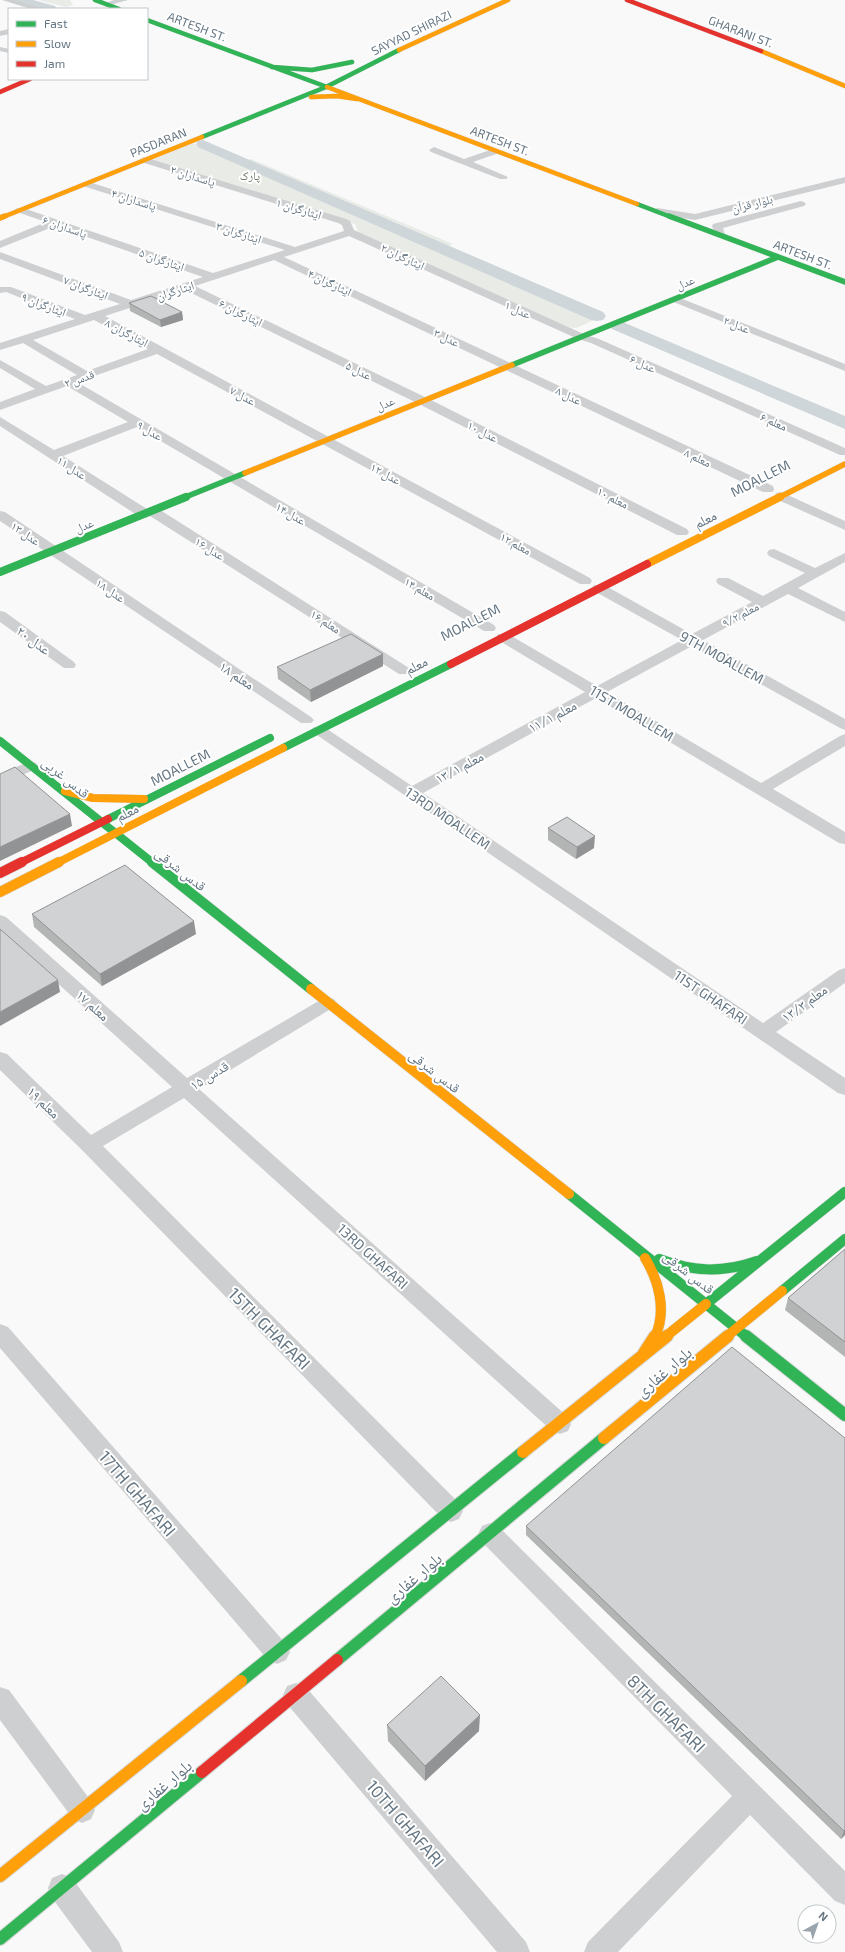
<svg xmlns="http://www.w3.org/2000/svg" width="845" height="1952" font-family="'Exo 2','Noto Naskh Arabic',sans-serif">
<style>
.green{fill:#e8ebe6}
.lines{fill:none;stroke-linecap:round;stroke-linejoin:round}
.river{fill:#ced6d9;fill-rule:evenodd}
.fast-far4-casing{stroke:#d5d6d7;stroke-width:5}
.fast-far3-casing{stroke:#d5d6d7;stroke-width:6}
.fast-far2-casing{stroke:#d5d6d7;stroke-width:8}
.fast-far1-casing{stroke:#d5d6d7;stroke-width:11}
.fast-casing{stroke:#d5d6d7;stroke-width:14}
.slow-far4-casing{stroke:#d5d6d7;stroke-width:5}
.slow-far3-casing{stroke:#d5d6d7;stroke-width:6}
.slow-far2-casing{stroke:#d5d6d7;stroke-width:8}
.slow-far1-casing{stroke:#d5d6d7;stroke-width:11}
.slow-casing{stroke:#d5d6d7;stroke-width:14}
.jam-far3-casing{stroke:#d5d6d7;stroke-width:5}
.jam-far2-casing{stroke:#d5d6d7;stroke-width:8}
.jam-far1-casing{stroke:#d5d6d7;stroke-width:11}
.jam-casing{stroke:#d5d6d7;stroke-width:14}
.street{fill:#cecfd0;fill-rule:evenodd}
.fast-far4{stroke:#30b455;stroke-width:4.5}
.fast-far3{stroke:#30b455;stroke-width:5.5}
.fast-far2{stroke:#30b455;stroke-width:8}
.fast-far1{stroke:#30b455;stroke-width:10}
.fast{stroke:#30b455;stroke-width:12}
.slow-far4{stroke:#ff9f0a;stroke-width:4.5}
.slow-far3{stroke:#ff9f0a;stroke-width:5.5}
.slow-far2{stroke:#ff9f0a;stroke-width:8}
.slow-far1{stroke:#ff9f0a;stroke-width:10}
.slow{stroke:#ff9f0a;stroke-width:12}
.jam-far3{stroke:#e5322d;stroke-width:4.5}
.jam-far2{stroke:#e5322d;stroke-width:8}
.jam-far1{stroke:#e5322d;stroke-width:10}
.jam{stroke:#e5322d;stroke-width:12}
.wall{fill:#b3b5b5}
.shaded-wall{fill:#929394}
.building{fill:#d0d2d3;stroke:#929394}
.labels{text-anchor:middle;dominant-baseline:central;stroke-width:4;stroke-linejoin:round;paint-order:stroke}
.far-street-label{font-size:12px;fill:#657683;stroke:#fff}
.far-park-label{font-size:12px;fill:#687a64;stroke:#fff}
.street-label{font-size:14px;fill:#657683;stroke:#fff}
.near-street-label{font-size:17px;fill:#657683;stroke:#fff}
</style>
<rect width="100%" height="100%" fill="#f9f9f9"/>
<!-- green -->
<path class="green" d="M38,0H70L73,5L66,7Z
M193,143L238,163L251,159L453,244L446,247L601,317L576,328L568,327L359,234L355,224L153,160Z"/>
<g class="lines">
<!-- river -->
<path class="river" d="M13,0H33L55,6L57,9H37L15,3Z
M203,140L603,312L606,316L603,320L597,321L591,320L198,147L196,144L198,141Z
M618,320L845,416V429L612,329L609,325L612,321Z"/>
<defs>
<path id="fast-far4" d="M95,0L119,9
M147,20L327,87
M272,67L312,70L352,62
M202,137L326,87L399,50
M637,204L671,217"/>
<path id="fast-far3" d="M669,216L845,282
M512,365L778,257
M183,498L245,473"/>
<path id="fast-far2" d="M0,572L186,497
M0,741L153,863
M283,748L451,664
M108,819L270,738"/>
<path id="fast-far1" d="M152,862L311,989
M569,1194L747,1337
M659,1259C693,1272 723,1273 757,1261
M782,1291L845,1239
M706,1304L845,1192"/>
<path id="fast" d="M746,1336L845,1415
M337,1660L604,1438
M241,1681L523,1452
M0,1939L202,1772"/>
<path id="slow-far4" d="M399,50L508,0
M761,51L845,86
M327,87L637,204
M311,97L337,96L357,99
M3,217L202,137"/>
<path id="slow-far3" d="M0,218L5,216
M245,473L512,365
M778,498L845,464"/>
<path id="slow-far2" d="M647,564L780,497
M65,791L93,798L144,799
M57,863L283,748"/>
<path id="slow-far1" d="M0,892L59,862
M311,989L569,1194
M645,1258C659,1281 667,1311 655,1337
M665,1337L706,1304
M726,1337L782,1291"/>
<path id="slow" d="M644,1353L655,1336
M604,1438L728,1336
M523,1452L667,1336
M0,1876L241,1681"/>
<path id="jam-far3" d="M627,0L761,51
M0,92L30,79"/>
<path id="jam-far2" d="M451,664L647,564
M20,863L108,819"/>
<path id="jam-far1" d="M0,873L22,862"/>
<path id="jam" d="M202,1772L337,1660"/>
</defs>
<!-- fast-far4 casing -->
<use href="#fast-far4" class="fast-far4-casing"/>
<!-- fast-far3 casing -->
<use href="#fast-far3" class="fast-far3-casing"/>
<!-- fast-far2 casing -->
<use href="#fast-far2" class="fast-far2-casing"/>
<!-- fast-far1 casing -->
<use href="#fast-far1" class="fast-far1-casing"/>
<!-- fast casing -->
<use href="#fast" class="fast-casing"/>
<!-- slow-far4 casing -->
<use href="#slow-far4" class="slow-far4-casing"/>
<!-- slow-far3 casing -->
<use href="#slow-far3" class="slow-far3-casing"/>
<!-- slow-far2 casing -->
<use href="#slow-far2" class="slow-far2-casing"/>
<!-- slow-far1 casing -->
<use href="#slow-far1" class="slow-far1-casing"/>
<!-- slow casing -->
<use href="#slow" class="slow-casing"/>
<!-- jam-far3 casing -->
<use href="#jam-far3" class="jam-far3-casing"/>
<!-- jam-far2 casing -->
<use href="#jam-far2" class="jam-far2-casing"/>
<!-- jam-far1 casing -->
<use href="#jam-far1" class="jam-far1-casing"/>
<!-- jam casing -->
<use href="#jam" class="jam-casing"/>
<!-- street -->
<path class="street" d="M2,0H15L44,9H31Z
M114,0H128L106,6L102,4Z
M9,29V34L0,36V31Z
M0,47L9,49V53L0,51Z
M434,147L464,159L493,149H499V153L473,162L508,177L506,179H500L431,152L429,150Z
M144,157L346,219L350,221L354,230L586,335L599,339L845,448V455H840L591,343L578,339L349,236L284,257L773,486L774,489L773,492H763L274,260L195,286L427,398L687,529L689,532L687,535H677L419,404L185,290L105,316L590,578L592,581L590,584H580L157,354L77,382L494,625L496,628L494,631H484L137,427L63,456L147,509L152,507L157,508L409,668L411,671L409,674H399L150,516L145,518L140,517L0,426V417L54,450L128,422L67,386L0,410V402L35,389L0,368V360L46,386L77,375L23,343L0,350V343L75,319L6,292L0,293V287H11L85,315L120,304L0,259V252L131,300L203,277L55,226L0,248V241L46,222L17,212L15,210L17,208H23L213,273L285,250L83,186L81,184L86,181L89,182L295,247L344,231L342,225L338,223L141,162L139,160ZM94,320L148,349L87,371L33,340Z
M845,177V183L695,220L657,214L652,211L657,208L695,214Z
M801,201L804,202L806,204L804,206L723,228L725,235L724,237H716L712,226L713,224Z
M675,296L845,364V371L671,301L670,299Z
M781,492L845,521V530L776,499L775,496L776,493Z
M0,511L5,512L311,717L314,720L311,723H301L0,521Z
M774,549L815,568L845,553V562L798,588L845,612V622L788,594L703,640L845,719V730L840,728L692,646L607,692L761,783L840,736L845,734V746L773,789L845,832V844L839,843L596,698L423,793L763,1023L839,970L845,968V983L776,1032L845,1078V1095L838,1093L314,733L311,730L314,727H324L412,786L585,692L498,640L496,637L498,634H508L597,686L682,640L594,591L592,588L594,585H604L692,634L752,602L718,584L716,581L718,578H728L763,596L805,573L769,556L767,553L769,550Z
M0,611L5,612L74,662L76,665L74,668H64L0,622Z
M30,761L36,763L38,766L36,769L0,785V774Z
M0,915L6,917L187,1078L322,999L328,997L334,999L337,1003L334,1007L199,1089L568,1417L571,1424L568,1431L560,1434L552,1431L184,1098L103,1146L459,1503L463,1511L459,1519L451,1522L443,1519L82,1150L0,1070V1052L7,1054L91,1135L172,1087L0,931Z
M0,1324L8,1327L286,1644L290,1652L286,1660L277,1664L268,1660L0,1348Z
M490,1523L498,1526L845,1871V1905L835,1901L750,1815L618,1952H584L588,1942L732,1796L482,1542L478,1534L482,1526Z
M296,1683L305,1686L526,1942L530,1952H497L287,1704L283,1695L287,1686Z
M0,1687L9,1690L91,1801L95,1810L91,1819L82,1823L73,1819L0,1720Z
M62,1874L72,1878L119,1942L123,1952H92L52,1898L48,1888L52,1878Z"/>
<!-- fast-far4 -->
<use href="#fast-far4" class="fast-far4"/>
<!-- fast-far3 -->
<use href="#fast-far3" class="fast-far3"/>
<!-- fast-far2 -->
<use href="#fast-far2" class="fast-far2"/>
<!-- fast-far1 -->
<use href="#fast-far1" class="fast-far1"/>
<!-- fast -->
<use href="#fast" class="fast"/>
<!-- slow-far4 -->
<use href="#slow-far4" class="slow-far4"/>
<!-- slow-far3 -->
<use href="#slow-far3" class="slow-far3"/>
<!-- slow-far2 -->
<use href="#slow-far2" class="slow-far2"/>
<!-- slow-far1 -->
<use href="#slow-far1" class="slow-far1"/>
<!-- slow -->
<use href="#slow" class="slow"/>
<!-- jam-far3 -->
<use href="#jam-far3" class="jam-far3"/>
<!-- jam-far2 -->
<use href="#jam-far2" class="jam-far2"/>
<!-- jam-far1 -->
<use href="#jam-far1" class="jam-far1"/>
<!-- jam -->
<use href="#jam" class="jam"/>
</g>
<!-- wall -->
<path class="wall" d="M129,303L182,312L183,320L161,327L130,311Z
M383,654V666L311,702L278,679L277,667Z
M548,828L594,848L576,859L548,840Z
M32,914L196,934L102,986L34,927Z
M845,1249V1357L785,1310L788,1298Z
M845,1438V1835L841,1839L526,1535V1526Z
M387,1725L479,1731L425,1781L388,1741Z"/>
<!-- shaded-wall -->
<path class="shaded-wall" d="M182,312L183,320L161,327L160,320Z
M383,654V666L311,702L310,690Z
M70,814L72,826L0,861V847Z
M595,836L594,848L576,859L577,847Z
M194,921L196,934L102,986L100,974Z
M58,980L60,992L0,1026V1012Z
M480,1715L479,1731L425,1781V1766Z
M845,1830V1835L841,1839L844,1831Z"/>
<!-- building -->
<path class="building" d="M151,296L182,312L160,320L129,303Z
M351,634L383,654L310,690L277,667Z
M15,767L70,814L0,847V774Z
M567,817L595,836L577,847L548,828Z
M125,865L194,921L100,974L32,914Z
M0,929L58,980L0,1012Z
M845,1249V1342L788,1298Z
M732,1347L845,1438V1830L844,1831L526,1526Z
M441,1676L480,1715L425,1766L387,1725Z"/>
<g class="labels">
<!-- far-street labels -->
<g class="far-street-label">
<text transform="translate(197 26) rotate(21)">ARTESH ST.</text>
<text transform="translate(741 31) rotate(21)">GHARANI ST.</text>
<text transform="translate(411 32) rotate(-26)">SAYYAD SHIRAZI</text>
<text transform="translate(500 140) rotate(21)">ARTESH ST.</text>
<text transform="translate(158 142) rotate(-22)">PASDARAN</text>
<text transform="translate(193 175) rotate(17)">پاسداران ۲</text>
<text transform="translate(134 199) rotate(17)">پاسداران ۴</text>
<text transform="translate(752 203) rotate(-14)">بلوار قرآن</text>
<text transform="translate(299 208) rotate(17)">ایثارگران ۱</text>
<text transform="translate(65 226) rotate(19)">پاسداران ۶</text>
<text transform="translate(239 232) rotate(18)">ایثارگران ۳</text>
<text transform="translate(803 254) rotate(21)">ARTESH ST.</text>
<text transform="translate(403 256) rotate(25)">ایثارگران ۲</text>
<text transform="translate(162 259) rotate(19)">ایثارگران ۵</text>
<text transform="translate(330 282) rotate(25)">ایثارگران ۴</text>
<text transform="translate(685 282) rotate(-22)">عدل</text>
<text transform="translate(86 287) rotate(21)">ایثارگران ۷</text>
<text transform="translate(175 290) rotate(-18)">ایثارگران</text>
<text transform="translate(44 304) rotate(21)">ایثارگران ۹</text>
<text transform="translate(518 309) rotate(24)">عدل ۱</text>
<text transform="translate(241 312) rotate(26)">ایثارگران ۶</text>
<text transform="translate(737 324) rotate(22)">عدل ۲</text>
<text transform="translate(127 332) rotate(28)">ایثارگران ۸</text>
<text transform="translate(447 337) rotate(25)">عدل ۳</text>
<text transform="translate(643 363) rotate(24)">عدل ۶</text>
<text transform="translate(359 370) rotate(26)">عدل ۵</text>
<text transform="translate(79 378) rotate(-19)">قدس ۲</text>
<text transform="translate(243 395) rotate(28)">عدل ۷</text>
<text transform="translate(569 395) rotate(26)">عدل ۸</text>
<text transform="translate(385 403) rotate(-22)">عدل</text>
<text transform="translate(774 421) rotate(24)">معلم ۶</text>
<text transform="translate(150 430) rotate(30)">عدل ۹</text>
<text transform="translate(483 431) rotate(27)">عدل ۱۰</text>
<text transform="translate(698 457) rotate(26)">معلم ۸</text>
<text transform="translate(72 467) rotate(33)">عدل ۱۱</text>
<text transform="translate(386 473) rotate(28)">عدل ۱۲</text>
<text transform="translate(613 497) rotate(27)">معلم ۱۰</text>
<text transform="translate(291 513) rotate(30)">عدل ۱۴</text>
<text transform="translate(84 525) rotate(-22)">عدل</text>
<text transform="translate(26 533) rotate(34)">عدل ۱۳</text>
<text transform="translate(516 543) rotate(29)">معلم ۱۲</text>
<text transform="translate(210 548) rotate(32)">عدل ۱۶</text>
<text transform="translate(420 588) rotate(30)">معلم ۱۴</text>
<text transform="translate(111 590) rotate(34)">عدل ۱۸</text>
<text transform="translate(740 614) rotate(-28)">معلم ۹/۲</text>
<text transform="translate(326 621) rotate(33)">معلم ۱۶‌</text>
</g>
<!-- far-park labels -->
<g class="far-park-label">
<text x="250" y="175">پارک</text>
</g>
<!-- street labels -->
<g class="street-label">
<text transform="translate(760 478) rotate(-27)">MOALLEM</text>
<text transform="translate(705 519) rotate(-27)">معلم</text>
<text transform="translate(470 622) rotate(-27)">MOALLEM</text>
<text transform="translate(34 640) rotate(36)">عدل ۲۰</text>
<text transform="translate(722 657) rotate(29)">9TH MOALLEM</text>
<text transform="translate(416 665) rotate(-27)">معلم</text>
<text transform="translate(237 675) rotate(34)">معلم ۱۸</text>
<text transform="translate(632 713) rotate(31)">11ST MOALLEM</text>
<text transform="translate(552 716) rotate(-28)">معلم ۱۱/۱</text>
<text transform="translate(180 767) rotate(-27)">MOALLEM</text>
<text transform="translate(459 767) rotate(-28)">معلم ۱۳/۱</text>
<text transform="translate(66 777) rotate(39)">قدس غربی</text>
<text transform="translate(127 812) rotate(-27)">معلم</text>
<text transform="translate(448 818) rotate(34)">13RD MOALLEM</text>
<text transform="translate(181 869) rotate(38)">قدس شرقی</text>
<text transform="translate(711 997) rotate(34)">11ST GHAFARI</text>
<text transform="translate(804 1003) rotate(-36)">معلم ۱۳/۳</text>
<text transform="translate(93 1005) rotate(42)">معلم ۱۷</text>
<text transform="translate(435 1071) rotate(38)">قدس شرقی</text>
<text transform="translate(209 1075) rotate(-31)">قدس ۱۵</text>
<text transform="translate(44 1102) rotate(44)">معلم ۱۹</text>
<text transform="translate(373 1256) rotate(42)">13RD GHAFARI</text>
<text transform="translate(689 1272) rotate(38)">قدس شرقی</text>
</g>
<!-- near-street labels -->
<g class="near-street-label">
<text transform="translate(270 1328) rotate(45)">15TH GHAFARI</text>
<text transform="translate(663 1371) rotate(-40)">بلوار غفاری</text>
<text transform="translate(138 1493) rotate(49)">17TH GHAFARI</text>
<text transform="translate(413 1577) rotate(-40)">بلوار غفاری</text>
<text transform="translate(667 1713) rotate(45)">8TH GHAFARI</text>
<text transform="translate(163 1784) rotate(-40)">بلوار غفاری</text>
<text transform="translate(406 1823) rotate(49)">10TH GHAFARI</text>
</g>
</g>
<!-- legend -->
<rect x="8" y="8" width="140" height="72" fill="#ffffff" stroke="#c1c8cd"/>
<rect x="16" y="21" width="20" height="6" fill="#30b455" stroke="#c1c8cd"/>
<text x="44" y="28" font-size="12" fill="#657683">Fast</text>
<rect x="16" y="41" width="20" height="6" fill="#ff9f0a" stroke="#c1c8cd"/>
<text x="44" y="48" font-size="12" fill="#657683">Slow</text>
<rect x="16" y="61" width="20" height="6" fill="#e5322d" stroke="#c1c8cd"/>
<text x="44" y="68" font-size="12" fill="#657683">Jam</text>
<!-- north arrow -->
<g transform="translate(817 1924) rotate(40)"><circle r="19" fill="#ffffff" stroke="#c1c8cd"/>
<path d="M0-3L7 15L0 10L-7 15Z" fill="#99a4ac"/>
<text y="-6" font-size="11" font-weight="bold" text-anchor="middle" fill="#657683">N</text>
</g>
</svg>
